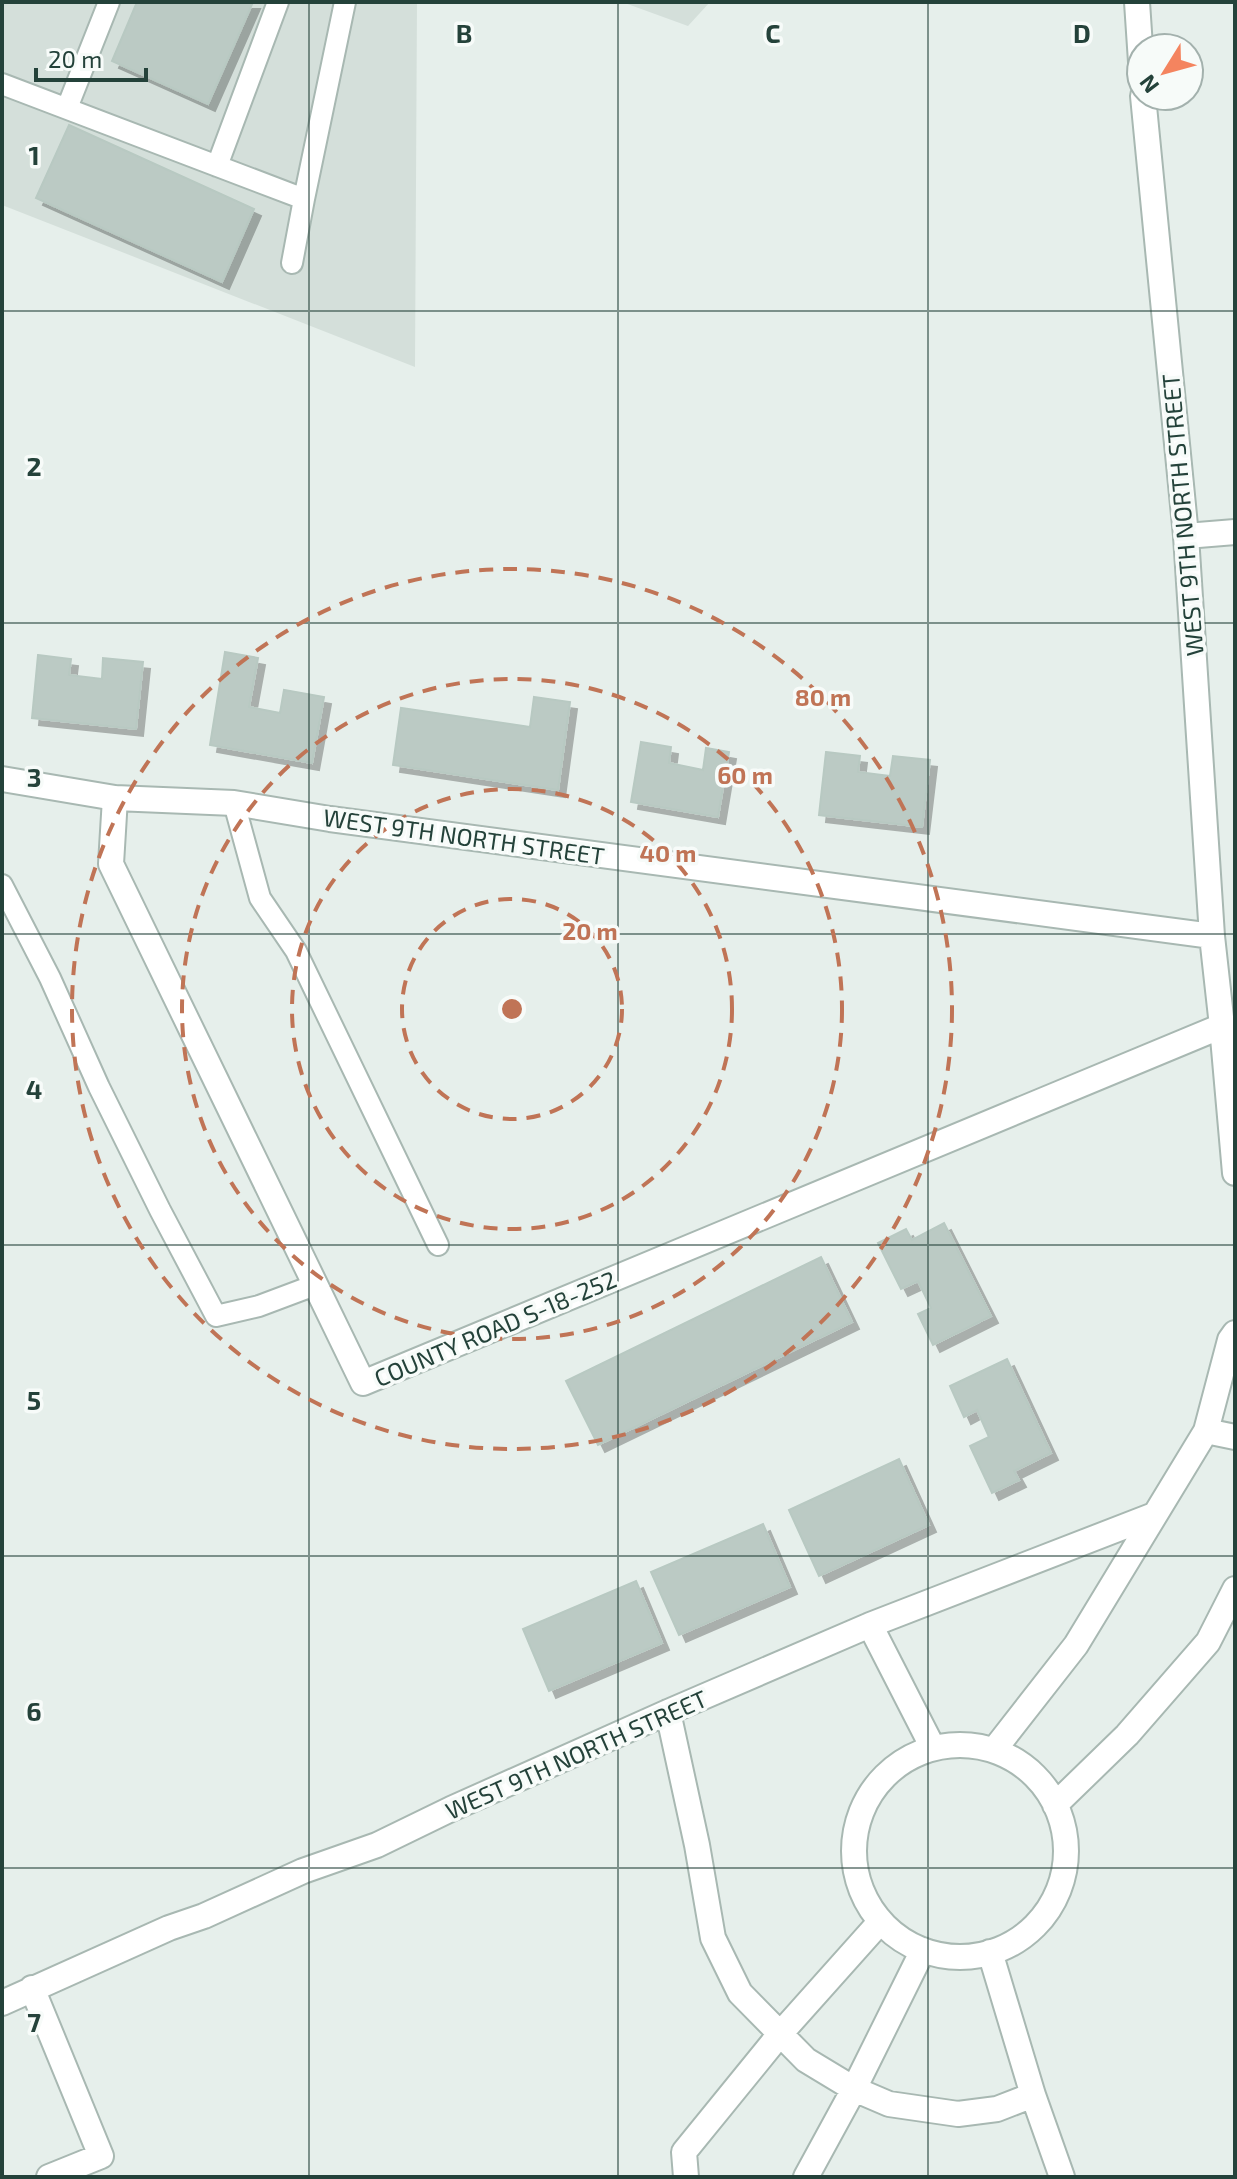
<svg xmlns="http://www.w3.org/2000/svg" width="1237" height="2179" font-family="'Exo 2',sans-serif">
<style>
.built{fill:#d4dfda}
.building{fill:#bbcac4;stroke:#b8c9c2;stroke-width:2;filter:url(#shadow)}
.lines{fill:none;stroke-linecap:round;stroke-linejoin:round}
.service-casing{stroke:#a8b8b2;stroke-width:24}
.minor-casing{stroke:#a8b8b2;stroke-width:28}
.tertiary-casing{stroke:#a8b8b2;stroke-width:28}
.service{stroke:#fff;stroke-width:20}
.minor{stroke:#fff;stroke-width:24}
.tertiary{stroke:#fff;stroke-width:24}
.grid{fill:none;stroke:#24423a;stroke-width:2;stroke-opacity:0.55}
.ring{fill:none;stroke:#c07456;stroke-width:4;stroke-dasharray:14 10}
.labels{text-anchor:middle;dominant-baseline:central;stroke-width:7;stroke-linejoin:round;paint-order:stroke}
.street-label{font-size:24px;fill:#24423a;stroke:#f7fbf9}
.grid-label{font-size:26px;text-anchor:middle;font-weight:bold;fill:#24423a;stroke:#f7fbf9;stroke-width:7;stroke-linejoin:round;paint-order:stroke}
.centre{fill:#c07456;stroke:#f7fbf9;stroke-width:4}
.ring-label{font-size:24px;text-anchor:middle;font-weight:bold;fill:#c07456;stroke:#f7fbf9;stroke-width:7;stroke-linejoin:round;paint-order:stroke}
</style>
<defs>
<filter id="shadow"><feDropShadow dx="7" dy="7" stdDeviation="0" flood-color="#0004"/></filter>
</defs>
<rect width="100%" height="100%" fill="#e6efeb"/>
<!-- built -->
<path class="built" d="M2,2H417L415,367L2,205Z
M622,2H710L688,26Z"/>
<!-- building -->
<path class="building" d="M137,2H253L208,104L112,61Z
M69,125L254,209L222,282L36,198Z
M225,652L258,658L249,707L280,713L284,690L324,697L312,763L210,745Z
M38,655L71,659L69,675L102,679L103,658L143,662L136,729L32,718Z
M534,697L570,702L558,790L393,765L401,708L530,727Z
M641,742L671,747L669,763L703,770L706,748L729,752L718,817L631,802Z
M826,752L860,756L858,772L890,776L893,756L930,760L922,827L819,815Z
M944,1223L991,1316L933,1345L918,1314L931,1308L918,1281L901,1289L878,1243L906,1229L912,1240Z
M821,1257L852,1322L598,1445L566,1381Z
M1007,1359L1051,1453L1014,1471L1019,1480L992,1493L970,1446L989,1437L977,1410L964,1417L950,1386Z
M899,1459L929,1525L819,1576L789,1510Z
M763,1524L790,1587L679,1635L651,1572Z
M636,1581L662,1643L549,1691L523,1629Z"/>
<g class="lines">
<defs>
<path id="service" d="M2,84L304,199L292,263
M67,108L109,2
M217,166L278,2
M304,199L345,2
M234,803L260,898L296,951L438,1245
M2,885L50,978L99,1087L160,1210L216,1316L259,1306L315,1285"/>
<path id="minor" d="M1137,2L1141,62
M1143,96L1186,536L1212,936L1222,1026L1235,1173
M2,779L115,798L234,803L330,819L1212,936
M115,798L111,864L363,1383L1222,1026
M1206,1431L1235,1437
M870,1625L933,1748
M668,1712L697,1845L713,1938L740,1993L806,2060L854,2089L889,2104L958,2114L997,2109L1033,2095
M854 1851a106 106 0 1 1 212 0a106 106 0 1 1-212 0Z
M994,1750L1076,1645L1206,1431L1230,1340L1235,1333
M1055,1805L1127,1735L1208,1642L1235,1589
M990,1952L1033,2095L1062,2177
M32,1988L101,2156L49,2177
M2,2003L169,1928L204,1916L303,1871L377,1845L451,1809L668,1712L870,1625L1154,1515
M686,2177L684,2152L780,2034L880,1922
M806,2177L854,2089L923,1950"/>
<path id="tertiary" d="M1186,536L1235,532"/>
</defs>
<!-- service casing -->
<use href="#service" class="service-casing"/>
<!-- minor casing -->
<use href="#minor" class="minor-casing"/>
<!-- tertiary casing -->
<use href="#tertiary" class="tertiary-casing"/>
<!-- service -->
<use href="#service" class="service"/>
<!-- minor -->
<use href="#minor" class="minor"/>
<!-- tertiary -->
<use href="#tertiary" class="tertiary"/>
</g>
<!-- grid -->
<path class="grid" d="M309,2V2177M618,2V2177M928,2V2177M2,311H1235M2,623H1235M2,934H1235M2,1245H1235M2,1556H1235M2,1868H1235"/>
<!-- distance rings -->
<g class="ring">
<circle cx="512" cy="1009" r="110"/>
<circle cx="512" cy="1009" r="220"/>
<circle cx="512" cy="1009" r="330"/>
<circle cx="512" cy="1009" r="440"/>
</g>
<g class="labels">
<!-- street labels -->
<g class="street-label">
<text transform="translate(1182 515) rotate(-95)">WEST 9TH NORTH STREET</text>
<text transform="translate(464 836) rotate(8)">WEST 9TH NORTH STREET</text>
<text transform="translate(495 1328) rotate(-23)">COUNTY ROAD S-18-252</text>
<text transform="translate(576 1754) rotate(-24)">WEST 9TH NORTH STREET</text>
</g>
</g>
<g class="grid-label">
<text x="464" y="43">B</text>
<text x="773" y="43">C</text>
<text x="1082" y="43">D</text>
<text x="34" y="165">1</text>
<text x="34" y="476">2</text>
<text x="34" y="787">3</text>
<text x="34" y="1099">4</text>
<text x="34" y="1410">5</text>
<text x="34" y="1721">6</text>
<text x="34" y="2032">7</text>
</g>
<circle cx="512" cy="1009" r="12" class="centre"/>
<g class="ring-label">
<text x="823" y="706">80 m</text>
<text x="745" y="784">60 m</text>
<text x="668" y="862">40 m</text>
<text x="590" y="940">20 m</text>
</g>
<!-- border -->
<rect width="1237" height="2179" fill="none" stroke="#24423a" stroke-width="8"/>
<!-- north arrow -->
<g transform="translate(1165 72) rotate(233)"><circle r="38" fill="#f7fbf9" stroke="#a3b1ad" stroke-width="2"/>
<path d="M0-6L14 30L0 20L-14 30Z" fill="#f4845f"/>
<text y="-12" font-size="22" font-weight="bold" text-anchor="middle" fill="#24423a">N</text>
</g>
<!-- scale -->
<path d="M36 68v12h110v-12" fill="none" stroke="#24423a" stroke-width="4"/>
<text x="48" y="68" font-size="24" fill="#24423a" stroke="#f7fbf9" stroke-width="6" paint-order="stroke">20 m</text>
</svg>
